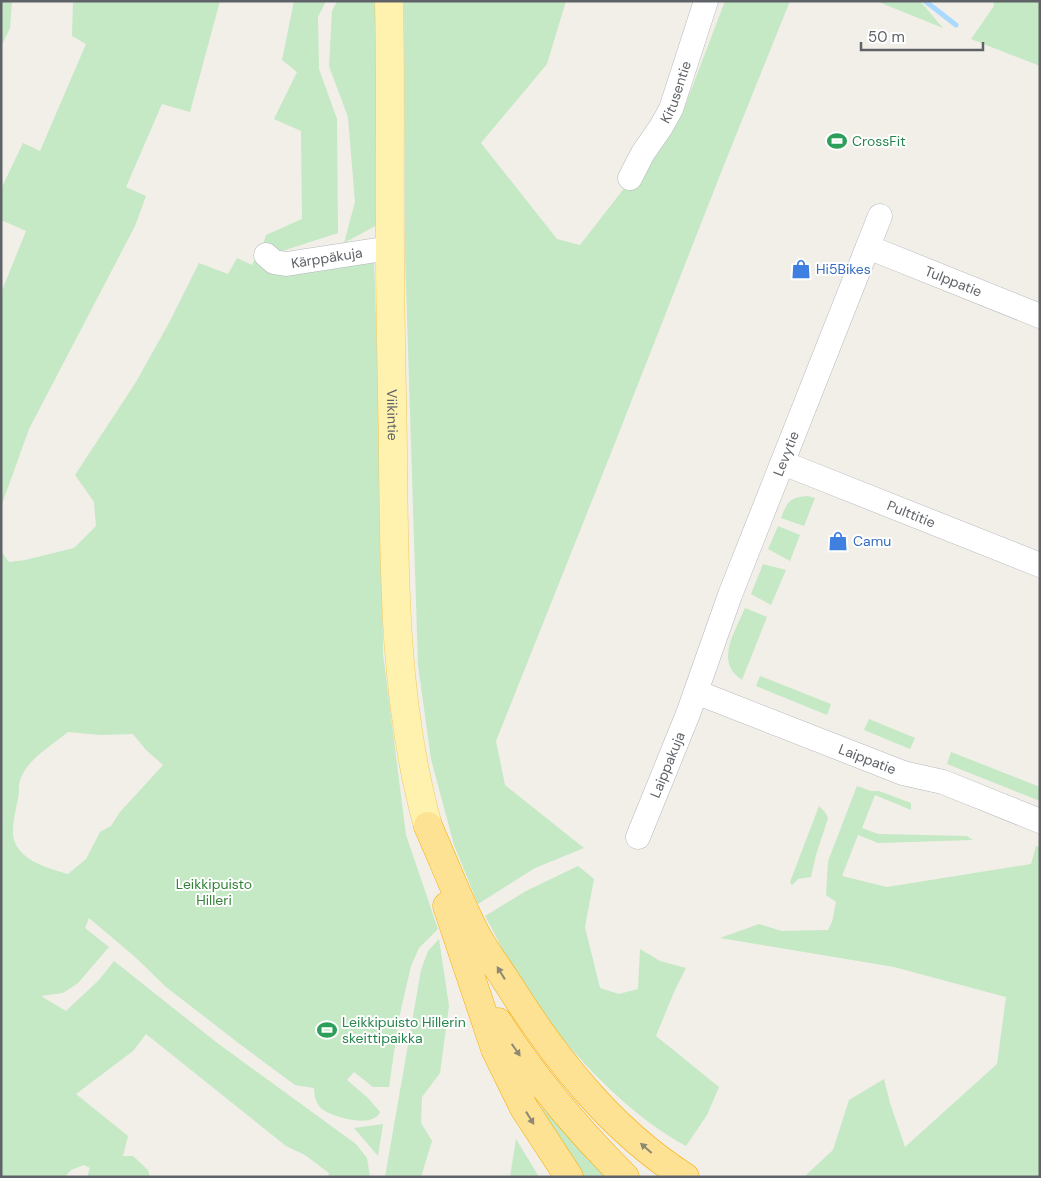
<svg xmlns="http://www.w3.org/2000/svg" width="1041" height="1178" font-family="'DM Sans',sans-serif">
<style>
.green{fill:#c5e8c5;fill-rule:evenodd}
.lines{fill:none;stroke-linecap:round;stroke-linejoin:round}
.stream{stroke:#aadaff;stroke-width:5}
.minor-casing{stroke:#b5b8bc;stroke-width:25}
.major-casing{stroke:#f2c960;stroke-width:29}
.highway-casing{stroke:#f9ab00;stroke-width:29}
.minor{stroke:#fff;stroke-width:24}
.major{stroke:#fff2af;stroke-width:28}
.highway{stroke:#fde293;stroke-width:28}
.oneway{fill:#8e8975}
.labels{text-anchor:middle;dominant-baseline:central;stroke-width:4;stroke-linejoin:round;paint-order:stroke}
.street-label{font-size:14px;fill:#5f6368;stroke:#fff}
.leisure-label{font-size:14px;fill:#27864d;stroke:#fff;text-anchor:start}
.shop-label{font-size:14px;fill:#366cbe;stroke:#fff;text-anchor:start}
.park-label{font-size:14px;fill:#348238;stroke:#fff}
</style>
<rect width="100%" height="100%" fill="#f1efe8"/>
<!-- green -->
<path class="green" d="M1,1H12L10,28L1,47Z
M73,1H220L190,112L162,104L126,187L146,196L135,226L29,429L1,507V293L26,231L1,220L2,187L23,143L40,151L86,44L72,36Z
M294,1H326L318,17L319,69L337,119L338,233L273,254L263,244L266,235L302,219L301,131L274,119L297,72L282,60Z
M337,1H377V225L344,243L355,202L348,117L329,66L332,11Z
M404,1H566L547,64L481,143L557,239L580,245L682,114L725,1H790L722,170L611,453L496,741L505,785L584,848L535,868L478,904L454,845L431,759L418,665L405,254Z
M876,1H920L943,28Z
M993,1H1040V66L971,39L994,6Z
M256,256L374,260L381,466L383,654L406,835L438,929L419,948L411,966L399,1018L389,1087H373L354,1072L347,1080L368,1098L380,1112C373,1129 333,1117 322,1109C316,1104 314,1095 314,1088L295,1085L241,1045L166,987L134,956L89,918L85,928L109,947L78,983L63,993L41,996L66,1011L99,980L114,961L216,1042L356,1144L367,1158L370,1177H328L329,1173L305,1155L286,1146L146,1034L133,1051L76,1094L128,1136L123,1156H133L148,1170L150,1177H87L90,1168L84,1165L71,1170L65,1177H1V551L9,562L25,560L74,548L96,526L94,502L75,475L136,382L170,321L199,263L228,274L237,258L252,265ZM68,732L101,735L133,734L146,750L163,765L120,812L111,826L100,832L86,859L68,874C47,868 13,859 13,832C13,819 17,805 19,793C16,765 49,748 68,732Z
M807,496L815,498L804,526L781,518C787,502 790,497 807,496Z
M778,526L800,535L790,561L768,549Z
M763,564L786,570L771,605L751,594Z
M745,608L767,617L742,680C714,662 735,632 745,608Z
M760,676L831,704L827,715L756,686Z
M869,719L915,738L910,749L864,730Z
M951,752L1040,787V801L947,764Z
M857,786L871,791H879L911,803V810L875,795L862,828L878,834L967,836L973,840L878,843L858,835L842,876L887,887L1031,864L1036,846L1040,847V1177H804L833,1150L849,1100L884,1079L890,1103L905,1147L997,1064L1006,997L894,967L720,938L759,924L782,931L828,930L832,922L836,902L826,895L828,861Z
M819,806L825,812L828,818L816,855L811,877L798,879L792,885L790,882Z
M578,866L594,879L585,927L600,988L619,994L638,989L640,949L660,961L686,968L674,992L656,1036L719,1087L707,1115L686,1146C624,1113 562,1044 523,986C509,964 498,939 485,916L526,891Z
M439,939L449,1006L440,1073L422,1097L421,1123L432,1141L421,1177H385L421,970L428,951Z
M537,1103L611,1177H579Z
M383,1124L378,1156L354,1128Z
M516,1139L539,1177H510Z"/>
<g class="lines">
<!-- stream -->
<path class="stream" d="M925,1L956,25"/>
<defs>
<g id="minor">
<path id="s1" d="M630,178L643,153L661,127L671,109L706,1"/>
<path id="s2" d="M868,247L1040,316"/>
<path id="s3" d="M266,255L274,262L286,264L390,248"/>
<path id="s4" d="M783,463L1040,565"/>
<path id="s5" d="M696,692L903,773L943,782L1040,821"/>
<path id="s6" d="M638,837L688,714L730,595L880,216"/>
</g>
<g id="major">
<path id="s7" d="M389,1C391,83 389,165 390,247C390,315 392,383 393,451C394,576 394,704 428,826"/>
</g>
<path id="highway" d="M428,826C444,862 458,899 476,934C485,951 497,966 507,982C554,1057 610,1129 685,1177
M447,906L495,1049L524,1108L569,1177
M498,1022C535,1080 576,1128 625,1177"/>
</defs>
<!-- minor casing -->
<use href="#minor" class="minor-casing"/>
<!-- major casing -->
<use href="#major" class="major-casing"/>
<!-- highway casing -->
<use href="#highway" class="highway-casing"/>
<!-- minor -->
<use href="#minor" class="minor"/>
<!-- major -->
<use href="#major" class="major"/>
<!-- highway -->
<use href="#highway" class="highway"/>
</g>
<!-- one-way arrows -->
<defs><path id="oneway-solid" d="M-6-.8H1V-3.2L6.5 0L1 3.2V.8H-6Z" transform="scale(1.25)"/></defs>
<g class="oneway">
<use href="#oneway-solid" transform="translate(501 973) rotate(-122)"/>
<use href="#oneway-solid" transform="translate(516 1050) rotate(55)"/>
<use href="#oneway-solid" transform="translate(530 1118) rotate(58)"/>
<use href="#oneway-solid" transform="translate(646 1148) rotate(-139)"/>
</g>
<!-- icons -->
<defs>
<symbol id="stadium-bare" viewBox="-9 -9 18 18"><path d="M0-5a6.5 5 0 1 0 0 10a6.5 5 0 1 0 0-10ZM-3.5-1.8h7v3.6h-7Z" fill="#2e9e5b" stroke="#fff" stroke-width="2.5" paint-order="stroke"/></symbol>
<symbol id="shop-bare" viewBox="-9 -9 18 18"><path d="M-5-2.5h2.3a2.7 3.5 0 0 1 5.4 0H5L5.5 6h-11ZM-1.5-2.5h3a1.5 2.3 0 0 0-3 0Z" fill="#3f7fe0" stroke="#fff" stroke-width="2.5" paint-order="stroke"/></symbol>
</defs>
<g fill-rule="evenodd">
<use href="#stadium-bare" x="823" y="127" width="28" height="28"/>
<use href="#shop-bare" x="787" y="255" width="28" height="28"/>
<use href="#shop-bare" x="824" y="527" width="28" height="28"/>
<use href="#stadium-bare" x="313" y="1016" width="28" height="28"/>
</g>
<g class="labels">
<!-- street labels -->
<g class="street-label">
<text stroke="none"><textPath href="#s1" startOffset="98">Kitusentie</textPath></text>
<text stroke="none"><textPath href="#s3" startOffset="64">Kärppäkuja</textPath></text>
<text stroke="none"><textPath href="#s2" startOffset="92">Tulppatie</textPath></text>
<text stroke="none"><textPath href="#s7" startOffset="414">Viikintie</textPath></text>
<text stroke="none"><textPath href="#s6" startOffset="411">Levytie</textPath></text>
<text stroke="none"><textPath href="#s4" startOffset="138">Pulttitie</textPath></text>
<text stroke="none"><textPath href="#s5" startOffset="184">Laippatie</textPath></text>
<text stroke="none"><textPath href="#s6" startOffset="78">Laippakuja</textPath></text>
</g>
<!-- leisure labels -->
<g class="leisure-label">
<text x="852" y="141">CrossFit</text>
<text x="342" y="1022">Leikkipuisto Hillerin<tspan x="342" dy="16">skeittipaikka</tspan></text>
</g>
<!-- shop labels -->
<g class="shop-label">
<text x="816" y="269">Hi5Bikes</text>
<text x="853" y="541">Camu</text>
</g>
<!-- park labels -->
<g class="park-label">
<text x="214" y="884">Leikkipuisto<tspan x="214" dy="16">Hilleri</tspan></text>
</g>
</g>
<!-- border -->
<rect width="1041" height="1178" fill="none" stroke="#5f6368" stroke-width="5"/>
<!-- scale -->
<path d="M861 42v8h122v-8" fill="none" stroke="#5f6368" stroke-width="2.5"/>
<text x="868" y="42" font-size="15" fill="#5f6368" stroke="#ffffff" stroke-width="4" paint-order="stroke">50 m</text>
</svg>
